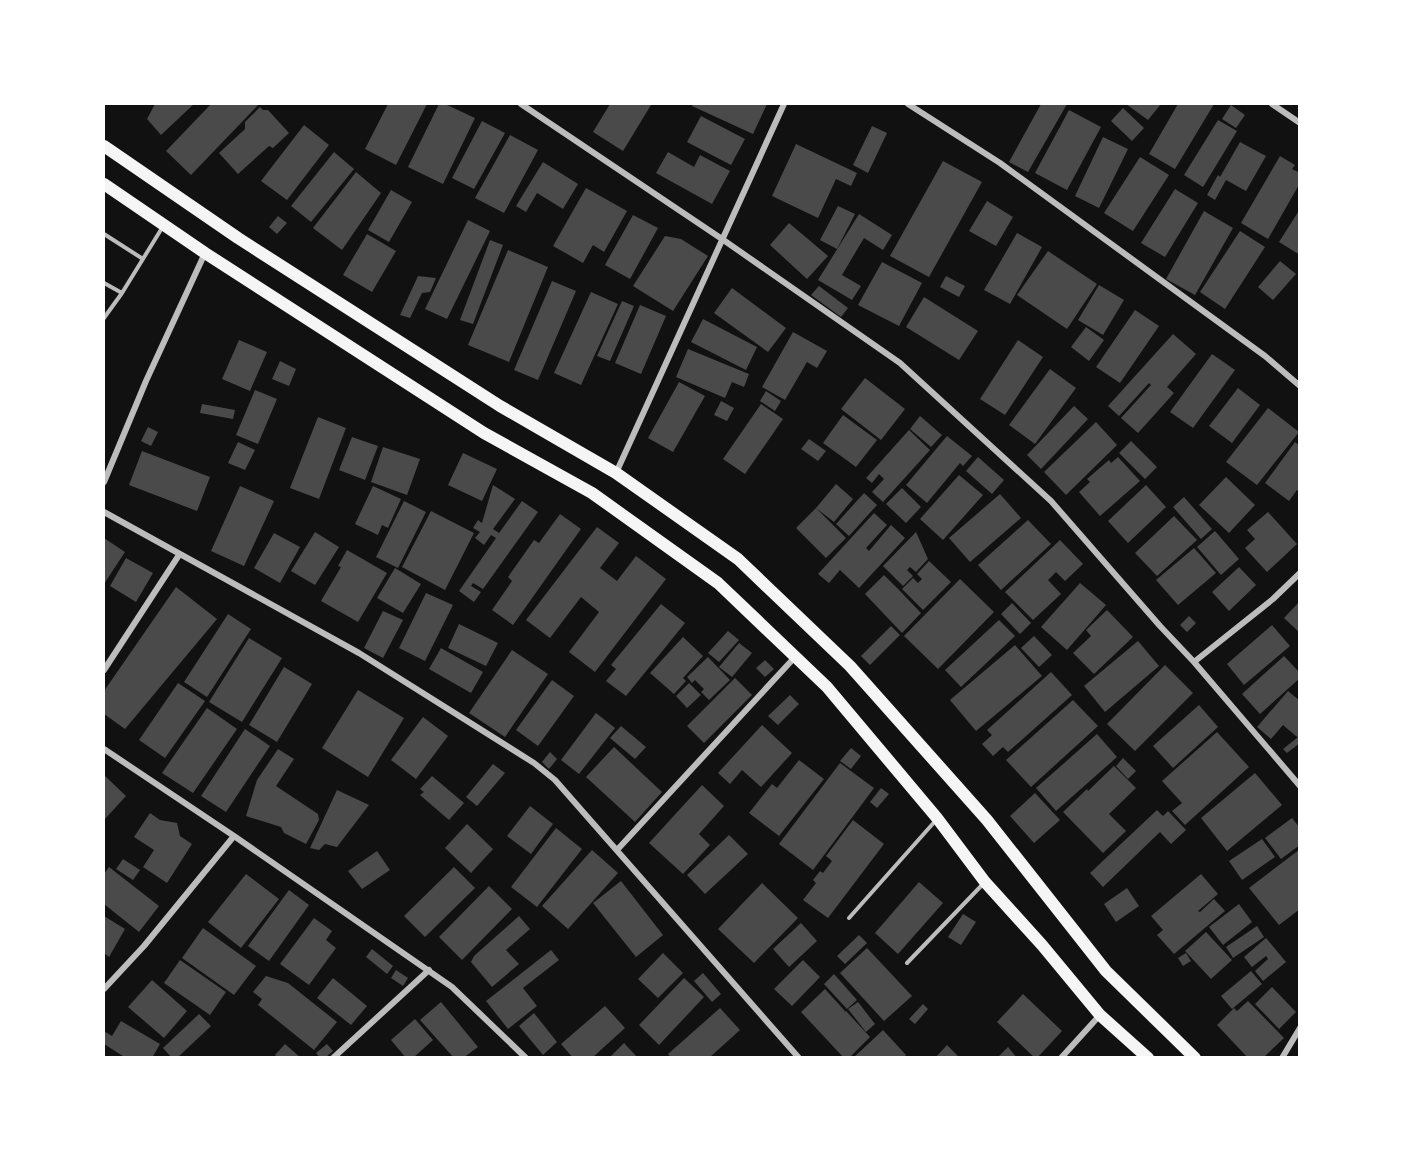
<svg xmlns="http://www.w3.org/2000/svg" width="1403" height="1161" font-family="Quicksand,sans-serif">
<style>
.building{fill:#4a4a4a}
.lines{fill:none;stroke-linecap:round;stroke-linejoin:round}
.service{stroke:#bcbcbc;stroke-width:4}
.minor{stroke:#bcbcbc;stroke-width:6}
.primary{stroke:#f5f5f5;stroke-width:12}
</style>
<rect width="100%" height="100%" fill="#111"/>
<!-- building -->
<path class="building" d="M155,104H194L161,135L147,119Z
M211,104H259L191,175L166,151Z
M388,104H427L396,165L365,149Z
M439,104H445L475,118L443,184L408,167Z
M610,104H648L651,105L623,151L593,132Z
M693,104H767L753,134L692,106Z
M1041,104H1067L1028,172L1009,162Z
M1126,104H1161L1148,120Z
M1178,104H1214L1175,169L1149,154Z
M1231,105L1245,115L1236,128L1222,119Z
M260,107L263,110H268L289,133L273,148L269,146L238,174L219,153L245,129V122Z
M1123,108L1144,128L1132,141L1111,121Z
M1069,110L1101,127L1067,190L1035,173Z
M701,116L745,139L731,165L687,142Z
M1218,120L1237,131L1203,187L1184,175Z
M482,121L505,133L474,189L452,178Z
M304,125L329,145L287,200L261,181Z
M872,126L887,133L868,173L853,165Z
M510,135L538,150L504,213L475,198Z
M1103,137L1128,149L1099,208L1075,196Z
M1240,142L1266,156L1246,191L1226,180L1215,200L1207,195L1218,175L1220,177Z
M796,144L857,173L851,186L836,179L818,218L772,196Z
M334,152L354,169L311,222L291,206Z
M668,152L694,167L700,155L730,171L712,204L656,173Z
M1280,156L1295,165L1292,169L1300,173V183L1268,239L1241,223Z
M1140,157L1169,175L1133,231L1104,213Z
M943,161L982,182L929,277L890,256Z
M543,162L578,184L563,209L537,193L526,212L516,206Z
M356,172L381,193L342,250L313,228Z
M586,188L627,211L604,252L593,245L583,263L553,246Z
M1175,189L1198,203L1165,257L1141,243Z
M391,190L412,202L389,242L368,230Z
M987,201L1013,217L996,246L969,231Z
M838,206L855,214L837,249L820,240Z
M1300,209V255L1279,242Z
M1204,211L1233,228L1195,295L1166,279Z
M859,214L892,235L883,250L864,238L842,275L861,286L852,300L818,280Z
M633,215L658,228L630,279L605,265Z
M278,216L287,223L277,234L269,227Z
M468,220L490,231L447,319L425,309Z
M789,223L828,256L807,279L770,245Z
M1240,231L1265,247L1225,309L1200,292Z
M1017,233L1042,247L1010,304L984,290Z
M367,234L396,251L372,292L343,275Z
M665,236L681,239L708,256L673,311L633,286Z
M490,240L503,245L473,324L460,320Z
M508,250L548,267L509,362L468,345Z
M1048,251L1097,284L1067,329L1017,295Z
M1280,261L1296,274L1273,300L1258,287Z
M882,262L922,283L899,326L858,305Z
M418,276L436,278L430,292L422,293L410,318L400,315Z
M946,276L965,286L959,297L940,287Z
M552,281L576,291L538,380L514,370Z
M1099,285L1124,300L1103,335L1078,320Z
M819,286L848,308L841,317L811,295Z
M732,288L786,328L768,352L714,313Z
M591,292L618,304L581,385L554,373Z
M924,297L978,331L959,360L906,327Z
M622,301L634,306L610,361L597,356Z
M640,305L666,316L641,374L615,363Z
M1135,310L1159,326L1120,383L1096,367Z
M703,319L757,347L746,370L691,342Z
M1086,327L1104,340L1089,361L1071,347Z
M793,332L827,351L817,368L807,362L785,400L762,387Z
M1173,334L1196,354L1167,387L1174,393L1138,433L1121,418L1151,385L1149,383L1119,416L1108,406Z
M239,340L267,352L250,391L222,379Z
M1018,340L1043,357L1005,415L980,399Z
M688,349L749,374L744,387L732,382L725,398L676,377Z
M1212,354L1235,370L1193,428L1170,412Z
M280,361L296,369L289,386L272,379Z
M1050,369L1076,388L1035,444L1009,425Z
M865,378L905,409L881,440L841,409Z
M679,382L705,396L673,452L648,438Z
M1238,388L1260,405L1232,443L1209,426Z
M255,390L277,399L258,444L236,435Z
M766,391L781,401L775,411L760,401Z
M721,401L734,408L727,421L714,415Z
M202,404L235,410L233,419L200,413Z
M761,404L783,419L745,474L723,459Z
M1074,406L1088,419L1041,469L1027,455Z
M1268,408L1299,432L1257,485L1226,462Z
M843,415L877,440L856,467L823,443Z
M920,416L942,435L931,447L910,429Z
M318,417L346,428L319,499L290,488Z
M1096,422L1117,445L1066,495L1044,472Z
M148,427L158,432L151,446L141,441Z
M909,430L930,450L883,502L872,492L884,479L879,474L872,483L866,478Z
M947,436L972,456L963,466L960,463L927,503L906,485Z
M352,437L378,446L365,480L339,470Z
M809,439L826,451L818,461L801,449Z
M1131,441L1157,467L1145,479L1119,453Z
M238,442L255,450L245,470L228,463Z
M1295,442L1300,446V492L1297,490L1289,501L1265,483Z
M383,447L420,459L407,495L371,482Z
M142,451L210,477L197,511L129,485Z
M463,453L497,469L482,501L448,485Z
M978,457L1004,480L992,494L966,471Z
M1118,457L1140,481L1100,516L1079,492L1090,482L1087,479L1109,460L1111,463Z
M959,475L983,495L943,540L920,519Z
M1226,477L1255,505L1229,533L1199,505Z
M836,484L853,499L834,522L816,508Z
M493,485L515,499L493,529L499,533L522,501L538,512L483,589L473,583L471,586L481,592L474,602L459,591L496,538L491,535L484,545L475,538L480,532L473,528L478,520L482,523Z
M1146,485L1166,507L1128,543L1108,521Z
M240,486L274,501L244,566L211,551Z
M373,486L401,499L388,528L382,525L378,535L355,524Z
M902,488L921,507L906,523L886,504Z
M864,493L877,505L849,536L836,524Z
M1000,494L1021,518L970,562L949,538Z
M1184,497L1212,529L1201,539L1173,507Z
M404,501L426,512L398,568L376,557Z
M816,508L846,538L826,558L796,528Z
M431,511L474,533L445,590L402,567Z
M1268,512L1297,544L1267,572L1245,548L1255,539L1247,530Z
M874,513L887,525L866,548L869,551L891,525L905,538L859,588L840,570L829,583L818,574Z
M560,514L581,529L513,625L492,610L512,581L508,577L534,540L539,543Z
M1174,516L1197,540L1157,576L1135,553Z
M1028,520L1051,544L1001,590L978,565Z
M597,527L619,543L600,568L617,581L636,556L666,579L595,672L569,652L599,612L581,597L550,638L526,620Z
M1215,531L1239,559L1221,575L1197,547Z
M315,532L339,547L315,585L291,571Z
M916,532L928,559L916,572L910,567L907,570L913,576L903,586L883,566Z
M274,533L300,547L280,583L254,568Z
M104,538L125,552L104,584Z
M1060,540L1083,564L1065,581L1056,572L1048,580L1061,594L1033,620L1005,592Z
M1194,548L1216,573L1178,605L1156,580Z
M347,550L387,573L358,622L321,601L341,567L338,566Z
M126,558L153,573L136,602L110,586Z
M929,561L951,582L923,610L902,589L913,578L918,583L922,579L917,574Z
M1239,567L1256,585L1229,611L1212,592Z
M395,568L421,584L403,613L377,598Z
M884,575L902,593L921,613L902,633L865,594Z
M960,579L994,612L938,669L904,636Z
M1080,583L1106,605L1067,650L1041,627Z
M176,587L217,619L125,729L104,714V691Z
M426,593L453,605L425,661L399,648Z
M1300,601V633L1284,618Z
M1012,603L1031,623L1020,634L1001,614Z
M661,604L685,623L626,696L606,681L616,669L611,665Z
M1107,610L1133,637L1094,674L1073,653L1091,636L1086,630Z
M383,611L403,620L383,658L364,648Z
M228,614L251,629L207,697L184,682Z
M1189,616L1196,623L1187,632L1180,625Z
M999,620L1015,636L961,687L945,670Z
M459,624L498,643L486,666L448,648Z
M1272,625L1290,646L1244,685L1227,664Z
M891,626L900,635L870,665L861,656Z
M728,631L739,640L719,662L708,653Z
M1034,636L1052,655L1039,667L1021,648Z
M683,637L703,656L683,678L686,681L674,694L650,673Z
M249,638L282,658L242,722L209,702Z
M1138,641L1159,666L1105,712L1084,686Z
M739,643L752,653L732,677L719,667Z
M1015,645L1042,676L976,731L950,700Z
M441,648L483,672L471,693L429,669Z
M512,650L548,674L505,737L469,713Z
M1284,656L1300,673V678L1260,714L1242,694Z
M708,657L730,680L709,700L701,692L704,689L695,680L692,683L687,677Z
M765,660L774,669L765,677L756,668Z
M1165,665L1193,693L1135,751L1107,724Z
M284,667L312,684L277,742L249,725Z
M1051,672L1072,695L1008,752L1003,747L993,756L982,744L992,735L987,730Z
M735,678L752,695L704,743L687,726Z
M552,680L574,696L538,746L516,730Z
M178,683L205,701L165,758L139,740Z
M689,683L701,695L687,708L676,696Z
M358,690L404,718L368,777L322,748Z
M1288,691L1300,701V734L1297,737L1283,725L1271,739L1257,727Z
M790,695L799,704L778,725L768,716Z
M1073,700L1098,726L1031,787L1006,760Z
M1199,705L1218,727L1173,768L1153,746Z
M207,708L237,729L193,793L162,773Z
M596,713L615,728L579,774L561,760Z
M423,717L448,736L416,779L391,760Z
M762,725L792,753L761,787L742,770L730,784L718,773Z
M621,726L646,747L635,759L610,738Z
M245,729L270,746L226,812L201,796Z
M1217,732L1249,767L1185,825L1172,811L1182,803L1162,781Z
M1097,734L1117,757L1056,811L1036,788Z
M1298,737L1300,743L1287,753L1283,749Z
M614,747L662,792L635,822L586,777Z
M851,748L861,756L851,769L840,761Z
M278,749L294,759L276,786L318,814L319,820L306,844L284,833L281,827L246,816L257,780Z
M550,752L557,759L549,769L542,762Z
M1123,758L1136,771L1128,779L1116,766Z
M799,760L824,779L779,836L749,813L772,784L777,788Z
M840,763L874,788L813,870L779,844Z
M493,764L505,773L477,806L466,797Z
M1114,766L1136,788L1109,814L1126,831L1103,853L1063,812L1087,789L1088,791Z
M1255,773L1282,805L1227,851L1201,818Z
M104,775L126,796L104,820Z
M432,776L464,803L449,820L420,795L424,792L420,789Z
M702,785L724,806L699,834L710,845L683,874L649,843Z
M881,788L889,794L877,808L870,802Z
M337,790L369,805L337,847L325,844L319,850L310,848Z
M1035,793L1060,820L1034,843L1010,816Z
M530,806L553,824L531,854L507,836Z
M1157,810L1163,816L1168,811L1186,830L1171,844L1160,832L1103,887L1090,873Z
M150,813L160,820L177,823L180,836L192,844L167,883L143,867L154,850L134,837Z
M1292,818L1300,828V845L1281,859L1265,838Z
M853,820L884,844L828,918L803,900L816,883L813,880L820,871L823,873L832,861L826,856Z
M467,824L493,849L471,873L445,848Z
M556,828L582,849L537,907L511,887Z
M729,835L748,854L705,894L687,875Z
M1262,839L1275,857L1242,880L1229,861Z
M1300,849V909L1279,925L1249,888Z
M592,850L618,873L568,929L542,906Z
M377,851L390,870L362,889L348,871Z
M123,859L140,870L133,880L116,869Z
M109,867L159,906L139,932L104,904V874Z
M454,867L475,888L425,937L404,916Z
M246,874L279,899L241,948L208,922Z
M1201,874L1218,894L1198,911L1200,912L1214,899L1225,911L1174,954L1157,935L1163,930L1151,916Z
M621,881L663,935L636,957L593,903Z
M919,882L943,903L898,954L875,933Z
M762,883L798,918L754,963L718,929Z
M489,886L512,909L462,960L439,937Z
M1127,888L1139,906L1116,922L1104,904Z
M289,890L309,905L269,961L248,946Z
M1239,904L1252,922L1223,945L1209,927Z
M963,914L976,922L961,945L948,937Z
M104,916L125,929L109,957L104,953Z
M519,916L530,929L506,950L519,964L492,987L471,962L474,956Z
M314,918L332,931L326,940L336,948L309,985L280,964Z
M801,923L817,941L789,967L773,949Z
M1257,926L1264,937L1233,958L1226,947Z
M203,928L256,966L234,995L182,958Z
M1206,932L1232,960L1211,979L1185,951Z
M859,935L867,943L845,964L837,956Z
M1266,938L1286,962L1263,981L1255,971L1268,959L1266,956L1252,967L1244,957Z
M867,948L912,996L884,1021L840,973Z
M372,949L393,966L387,974L366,957Z
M551,950L559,960L523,988L537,1006L508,1029L486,1001Z
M663,953L683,973L658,998L638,979Z
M1186,953L1191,961L1183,966L1178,958Z
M180,960L226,992L210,1015L164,983Z
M803,960L820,977L792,1006L774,989Z
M396,970L408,978L403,986L391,978Z
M1251,971L1262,984L1232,1009L1221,996Z
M703,973L721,994L712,1002L694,981Z
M834,974L857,1000L847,1009L824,984Z
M266,976L288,983L337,1022L314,1050L258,1005L262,999L253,992Z
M333,978L367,1006L351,1025L317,998Z
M684,978L704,997L659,1045L639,1025Z
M152,980L187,1011L164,1038L128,1007Z
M1272,987L1296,1012L1279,1029L1255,1004Z
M825,989L845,1011L844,1012L846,1011L870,1037L849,1058H844L801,1012Z
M1023,994L1062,1031L1037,1058H1035L997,1022Z
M1248,1001L1284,1038L1263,1058H1248L1217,1025L1234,1008L1237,1011Z
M441,1002L478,1047L463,1058H454L420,1020Z
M858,1002L875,1024L866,1032L848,1009Z
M923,1004L928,1009L915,1024L909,1019Z
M605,1006L625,1028L592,1058H573L561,1044Z
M720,1008L740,1030L709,1058H671L668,1054Z
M534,1013L557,1042L543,1055L519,1026Z
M199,1014L211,1026L177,1058H172L163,1048Z
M415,1019L433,1040L413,1058H406L391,1040Z
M121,1021L160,1044L152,1058H126L104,1044V1031L112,1036Z
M883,1030L906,1055L903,1058H853Z
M624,1043L638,1058H609Z
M285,1044L301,1058H278L275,1055Z
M327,1044L333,1051L325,1058H320L316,1053Z
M947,1045L960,1058H935Z
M1008,1047L1017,1058H997Z"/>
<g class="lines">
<!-- service -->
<path class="service" d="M104,234L143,259
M104,283L122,293
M104,318L122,293L162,228
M849,918L937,819
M907,963L983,884"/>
<!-- minor -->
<path class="minor" d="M521,104L722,239L900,363L1051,501L1160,626L1194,662L1300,786
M908,104L1000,163L1265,356L1300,386
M1272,104L1300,123
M616,473L784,104
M104,482L146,381L205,253
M104,512L359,653L534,763L555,780L799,1058
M1194,662L1273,599L1300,573
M104,670L179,555
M104,749L234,836L452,987L526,1058
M617,850L795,657
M104,989L144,946L234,836
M333,1058L429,970
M1061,1058L1100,1015
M1282,1058L1300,1028"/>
<!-- primary -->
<path class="primary" d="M104,146L238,238L500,406L616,473L738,559L850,666L987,820L1106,971L1195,1058
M104,184L205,253L484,433L592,493L718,583L827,687L937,818L985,882L1042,945L1100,1015L1148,1058"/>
</g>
<!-- border -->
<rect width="1403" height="1161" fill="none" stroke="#ffffff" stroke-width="210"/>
</svg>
